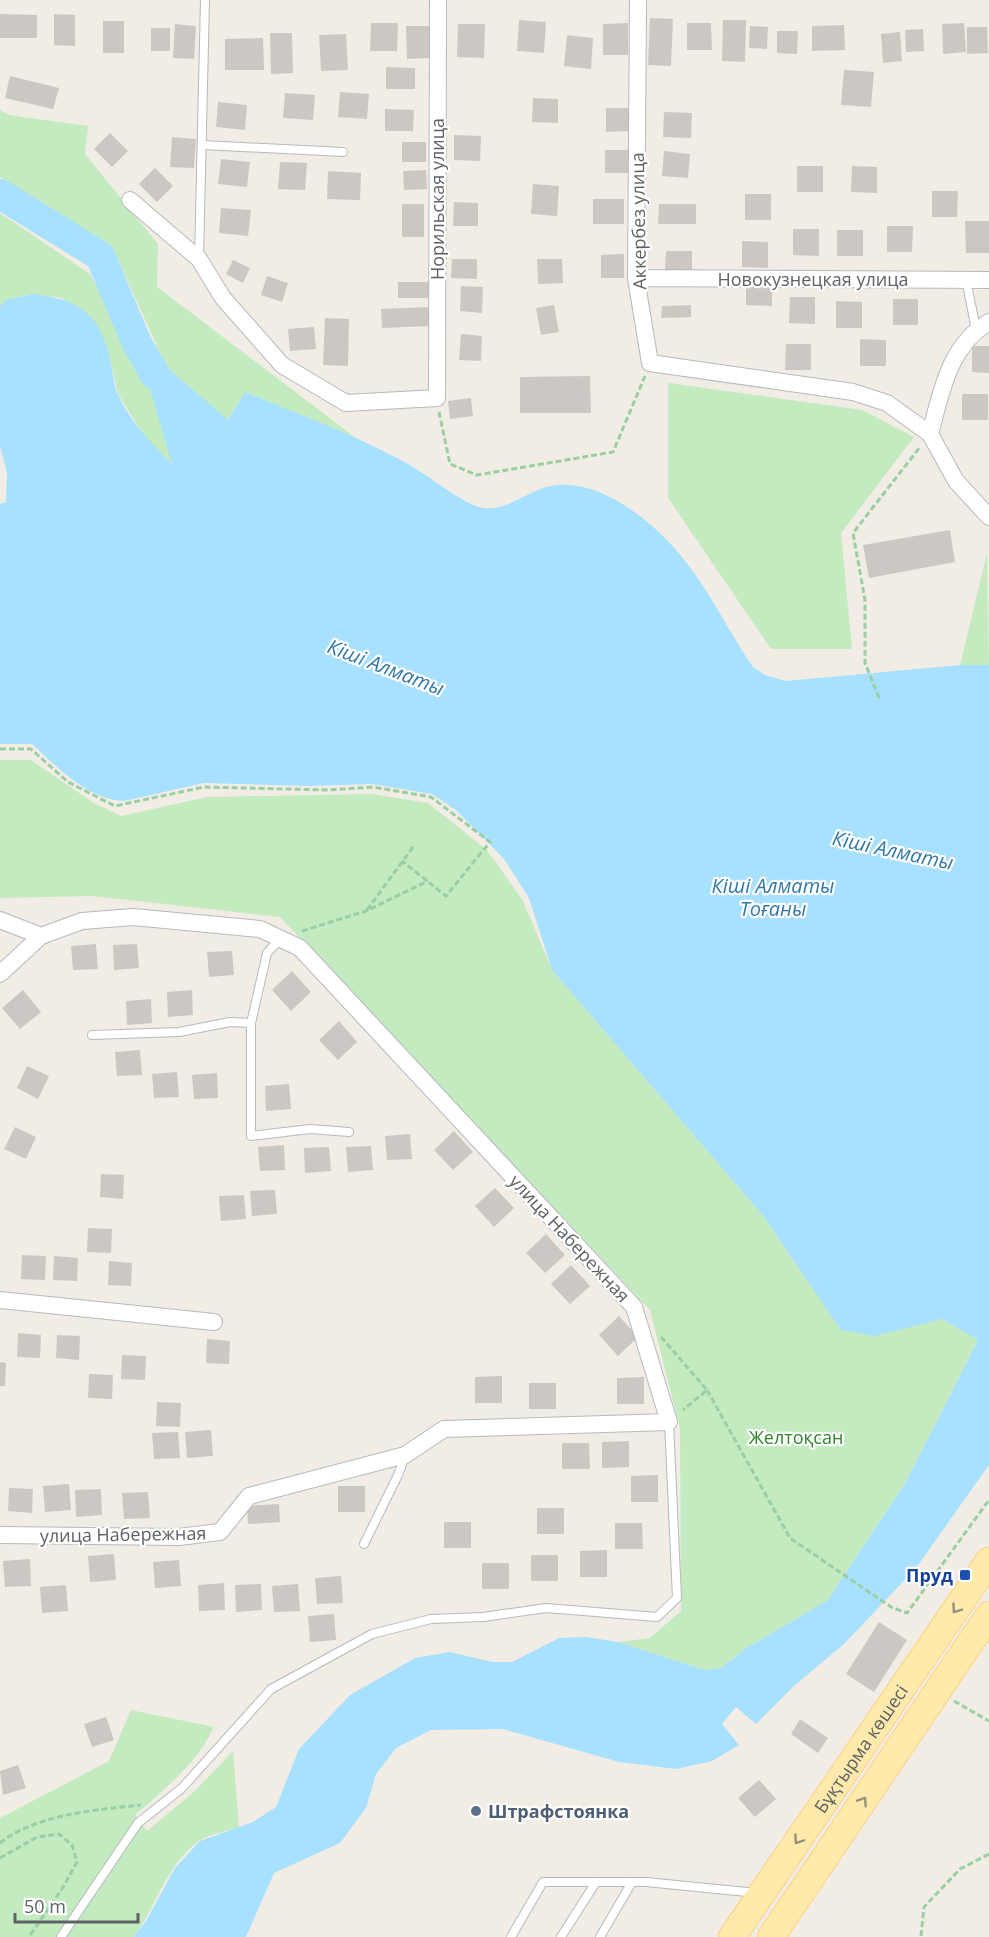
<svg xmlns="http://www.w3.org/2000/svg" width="989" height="1937" font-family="'Open Sans',sans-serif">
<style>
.green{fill:#c4eac0}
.water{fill:#a7e1ff}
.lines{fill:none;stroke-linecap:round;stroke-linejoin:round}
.river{stroke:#a7e1ff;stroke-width:30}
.building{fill:#ccc7c2}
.service-casing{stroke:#b6b9bd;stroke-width:10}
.minor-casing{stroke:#b6b9bd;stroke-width:18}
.primary-casing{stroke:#febd51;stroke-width:28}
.path{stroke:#9acea3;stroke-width:3;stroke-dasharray:6 3;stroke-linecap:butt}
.service{stroke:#fff;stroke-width:8}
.minor{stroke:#fff;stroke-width:16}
.primary{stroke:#ffeaac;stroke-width:27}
.oneway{stroke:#96927f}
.transit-dot{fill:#1a4fb4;stroke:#fff;stroke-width:2}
.service-dot{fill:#5c6f8a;stroke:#fff;stroke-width:2}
.labels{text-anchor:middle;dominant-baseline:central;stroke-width:4.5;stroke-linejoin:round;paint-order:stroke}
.street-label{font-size:18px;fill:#5d6267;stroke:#fff}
.park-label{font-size:18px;fill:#31852d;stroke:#fff}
.transit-label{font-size:18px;font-weight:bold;fill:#164399;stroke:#fff;text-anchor:end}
.service-label{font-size:18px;font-weight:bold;fill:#4e5e75;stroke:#fff;text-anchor:start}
.water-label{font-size:20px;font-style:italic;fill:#3578a8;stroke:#fff}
</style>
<rect width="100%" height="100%" fill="#f1ede5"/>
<!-- green -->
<path class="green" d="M0,110L9,115L88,126L85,154L158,244L157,287L356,438L245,392L228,421L167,368L113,249L0,177Z
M0,213L90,274L151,391L173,465L144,436L118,394L109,355L62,298C42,295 15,291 0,307Z
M668,383L862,410L914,437L841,533L852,649H771L668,498Z
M987,553L989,665H960Z
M0,760H31L94,803L121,816L207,797L372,794L428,803L487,850L523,901L552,970L764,1217L841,1330L874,1335L942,1319L978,1340L907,1480L828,1600L745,1649L721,1668L704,1670L618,1642L650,1638L681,1611L680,1428L650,1310L280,917L93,896L0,898Z
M131,1710L214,1727C197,1763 165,1789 135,1815L147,1831L195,1791L233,1751L239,1827C227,1831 210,1834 199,1841C167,1863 156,1908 133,1937H0V1818L109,1761Z"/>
<!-- water -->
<path class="water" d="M33,294C79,300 99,312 110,359C113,370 113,384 118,395C130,421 151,443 172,464L136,341L228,420L245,392C296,413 350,433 399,459C425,472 447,493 473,505C501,517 524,492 550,486C598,477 652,520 681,556C709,589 728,631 753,667L765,675L786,681L960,665H989V1465L916,1568L844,1644L794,1686L756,1724L736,1707L722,1724L739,1745L712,1761L676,1769L619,1762L503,1729L431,1730L396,1748L376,1774L366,1808L340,1843L274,1873L246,1937H133L146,1921L175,1868L200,1841L253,1822L276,1807L299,1749L350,1695L415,1658L450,1652L492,1662H512L559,1638L586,1637L618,1642L704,1670L721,1668L745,1649L828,1600L907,1480L978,1340L942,1319L874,1336L841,1330L764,1217L552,970L529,898L504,859L457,811L432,794L372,784L310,786L204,783L124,801C87,799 57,767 32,744H0V504L6,502L7,473L0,446V307L6,300Z"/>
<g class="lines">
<!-- river -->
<path class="river" d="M0,194L100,256L136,341L155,375"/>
</g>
<!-- building -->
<path class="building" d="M0,14L37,15V38H0Z
M54,14L75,15V46L54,45Z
M650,18L673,19L671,66L648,65Z
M519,20L546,22L544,53L517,51Z
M723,20H746L745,62L722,61Z
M103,21H124V53H103Z
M371,23H398L397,51H370Z
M628,23V55H603V24Z
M687,23H711L712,50H687Z
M964,23L966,52L943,54L942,24Z
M175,24L196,26L194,59L173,58Z
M458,24H485L484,58L457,57Z
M844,25L845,50L812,51V26Z
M406,26H429V58L407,59Z
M750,26L768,27L767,49L749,48Z
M967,27H987L988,53L967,54Z
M151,28H170V51H151Z
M923,29L924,51L906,52L905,30Z
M777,31H798L797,54L777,53Z
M900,32L902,61L883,63L881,34Z
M270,33H292L293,73L271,74Z
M346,34L348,70L321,71L319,35Z
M567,35L593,38L591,69L564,66Z
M263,38L264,70H225V39Z
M386,67L415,68V89H386Z
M844,70L874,72L871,107L841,105Z
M10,76L59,88L53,109L5,98Z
M340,92L369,94L367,119L338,117Z
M285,93L315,95L313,120L283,118Z
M533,98L558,99V123L532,122Z
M218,102L247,105L245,130L216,127Z
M606,108H629V131L606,132Z
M385,109L414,110L413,131H385Z
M664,112L692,113L691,138L663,137Z
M110,133L128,151L112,167L94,149Z
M454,135L481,136L480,161L454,160Z
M172,137L196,139L194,168L170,167Z
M402,142H426V162H402Z
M605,150H628V173H605Z
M664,151L690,154L688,178L662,176Z
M221,159L250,162L247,187L218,184Z
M280,162L307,163L305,190L278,189Z
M797,166H823V192H797Z
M852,166L877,167V193L851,192Z
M155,168L173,186L157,202L139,184Z
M426,170L427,189L404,190L403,171Z
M328,171L361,173L360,200L327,199Z
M533,184L559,186L557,216L531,214Z
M932,191H958L957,217H932Z
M745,194H771V220H745Z
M593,199H624V224H593Z
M454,202L478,203V226H453Z
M402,204H424V237H402Z
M659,204H696V224H658Z
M221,208L251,210L248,236L219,233Z
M965,221H989V253H966Z
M887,226H913L912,252H887Z
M793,229H819V256L793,255Z
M837,230H863V256H837Z
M742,241L768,242V268L742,267Z
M666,251H692V271H665Z
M624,254V278H601V255Z
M452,259H477V279L451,278Z
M537,259H562L563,283L538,284Z
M233,260L250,268L243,283L226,274Z
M267,276L288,283L282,302L261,295Z
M746,279H772V306L746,305Z
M398,282H429V298H398Z
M461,286L483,287L482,313L460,311Z
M790,297H815V324L789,323Z
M893,299H918V325H893Z
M836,301L862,302V328H836Z
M554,305L559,332L541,335L536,308Z
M691,305V317L661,318L662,306Z
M430,307L431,326L382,328L381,309Z
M325,318L349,319L348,366L323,365Z
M314,327L316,349L290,351L288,329Z
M461,334L482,336L481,361L459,360Z
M860,339L886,340V366H860Z
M786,344H811V370H785Z
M972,346H989V373L972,372Z
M590,376L591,413H520V377Z
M962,394H988V420H962Z
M471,398L473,416L450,419L448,401Z
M950,530L955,562L869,578L863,545Z
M96,944L98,969L73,970L71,946Z
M137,944L139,968L114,970L113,945Z
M232,951L234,975L209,977L207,952Z
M292,971L311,992L291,1011L272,990Z
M23,990L41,1012L20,1029L2,1008Z
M192,990L193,1015L168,1017L167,992Z
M151,999L152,1023L127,1025L126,1001Z
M339,1021L357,1042L338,1060L319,1040Z
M140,1050L142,1075L117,1076L115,1052Z
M27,1066L49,1076L38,1099L17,1088Z
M177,1072L179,1097L154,1098L152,1074Z
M217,1073L218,1098L194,1099L192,1075Z
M289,1084L291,1109L266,1111L265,1086Z
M15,1127L36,1137L26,1159L4,1149Z
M454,1131L473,1152L453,1170L434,1150Z
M410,1134L412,1159L387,1160L385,1136Z
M284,1145L285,1170L260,1171L258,1147Z
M371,1146L373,1170L348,1172L346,1147Z
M329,1147L331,1171L305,1173L304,1148Z
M101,1174L124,1175L123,1199L100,1197Z
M495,1188L514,1208L494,1227L475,1206Z
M275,1190L277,1214L252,1216L250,1191Z
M244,1195L246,1219L221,1221L219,1196Z
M88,1228L112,1229L111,1253L87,1252Z
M546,1234L565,1255L545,1273L526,1253Z
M22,1255L46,1256L45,1280L21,1279Z
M54,1256L78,1258L77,1281L53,1280Z
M109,1261L132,1263L131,1286L108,1285Z
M571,1265L590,1286L570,1304L551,1284Z
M619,1316L638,1337L618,1356L599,1335Z
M18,1333L41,1335L40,1358L17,1357Z
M57,1335L80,1336L79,1360L56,1358Z
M207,1339L230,1341L229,1364L206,1363Z
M122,1355L146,1356L145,1380L121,1379Z
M0,1362L6,1363L5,1386H0Z
M89,1374L113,1375L112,1399L88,1398Z
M502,1376V1403H475V1377Z
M644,1377V1404H617V1378Z
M529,1383H556V1409H529Z
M157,1402L181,1403L180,1427L156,1426Z
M211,1430L213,1456L187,1458L185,1432Z
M178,1432L180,1458L154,1459L152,1433Z
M629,1441V1467L602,1468V1442Z
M562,1443H589L590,1469H562Z
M658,1475V1502H631V1476Z
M69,1484L71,1510L45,1512L43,1486Z
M338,1486H365V1512H338Z
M9,1488L33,1489L32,1513L8,1511Z
M101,1489L102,1515L76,1517L75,1490Z
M148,1492L150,1518L124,1519L122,1493Z
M279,1504L280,1522L248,1524L247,1506Z
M537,1508H564V1534H537Z
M444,1522H471V1548H444Z
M615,1523H642L643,1549H615Z
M607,1550V1577H580V1551Z
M114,1554L116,1580L90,1582L88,1556Z
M531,1555H558V1581H531Z
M30,1559L31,1586L5,1587L3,1561Z
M179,1560L181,1586L155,1588L153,1562Z
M482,1563H509V1589H482Z
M341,1576L343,1603L317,1604L315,1578Z
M224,1583L225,1610L199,1611L198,1585Z
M261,1584L262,1610L236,1612L235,1585Z
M298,1584L300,1611L274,1612L272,1586Z
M66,1585L68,1611L42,1613L40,1587Z
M334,1614L336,1640L310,1642L308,1616Z
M879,1622L907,1640L874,1692L846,1674Z
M106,1717L114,1740L92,1747L84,1724Z
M800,1719L828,1738L818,1753L791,1734Z
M18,1765L26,1788L3,1795L0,1771Z
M759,1780L776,1799L755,1817L738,1798Z"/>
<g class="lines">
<defs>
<path id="service" d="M202,145L343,152
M199,258L205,0
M966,280L976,329
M281,938L267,953L251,1023V1136L310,1129L349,1132
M92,1035L179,1032L230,1022L251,1023
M364,1544L398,1475L405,1456
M61,1937L138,1823L182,1788L271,1689L372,1634L431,1619L483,1617L546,1608L657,1617L677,1598L669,1422
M511,1937L543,1882H646L757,1893
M561,1937L596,1882
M600,1937L632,1882"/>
<path id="minor" d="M638,0L636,278L650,363L853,392L887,403L930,434
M130,200L199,259L223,298L282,365L346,403L437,398L438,0
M636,278L989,280
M989,322C949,345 941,393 930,434L956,481L989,517
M0,920L41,936
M0,974L41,936L82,921L133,917L260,929L300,948L634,1307L669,1422L444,1429L405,1455L249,1496L220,1532L179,1537L0,1535
M0,1300L214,1322"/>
<g id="primary">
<path id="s1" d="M732,1937L989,1561"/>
<path d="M771,1937L989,1615"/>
</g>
</defs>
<!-- service casing -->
<use href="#service" class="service-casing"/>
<!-- minor casing -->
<use href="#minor" class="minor-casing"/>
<!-- primary casing -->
<use href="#primary" class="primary-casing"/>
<!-- path -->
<path class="path" d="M439,412L450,464L477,475L613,452L645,376
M879,698L865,663V600L853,533L920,447
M0,749H31L68,782L115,806L204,787L328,790L373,787L431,797L490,842L446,896L402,861
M367,910L413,847
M302,931L366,911L428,881
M661,1337L707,1390L683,1410
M707,1390L790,1538L891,1607L907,1613L989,1500
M954,1701L989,1721
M0,1843C37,1814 96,1810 141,1805
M0,1858L37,1837L59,1834L72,1845L77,1862L62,1889L29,1937
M921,1936L924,1907L960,1869L989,1854"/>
<!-- service -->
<use href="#service" class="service"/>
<!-- minor -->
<use href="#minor" class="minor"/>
<!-- primary -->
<use href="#primary" class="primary"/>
</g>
<!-- one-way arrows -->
<defs><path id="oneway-chevron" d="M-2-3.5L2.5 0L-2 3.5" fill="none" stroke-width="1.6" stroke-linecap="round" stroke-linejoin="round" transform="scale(1.5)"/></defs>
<g class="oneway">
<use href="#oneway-chevron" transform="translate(956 1609) rotate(125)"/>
<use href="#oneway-chevron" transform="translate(863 1801) rotate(-56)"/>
<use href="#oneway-chevron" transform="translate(798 1840) rotate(124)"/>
</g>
<!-- markers -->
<rect class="transit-dot" x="959" y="1569" width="12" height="12" rx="3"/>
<circle class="service-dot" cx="476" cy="1811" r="6"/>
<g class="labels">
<!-- street labels -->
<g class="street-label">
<text transform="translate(437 199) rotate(-90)">Норильская улица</text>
<text transform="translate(638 221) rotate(-91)">Аккербез улица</text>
<text x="813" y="279">Новокузнецкая улица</text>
<text transform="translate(570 1238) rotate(47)">улица Набережная</text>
<text transform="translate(123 1534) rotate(-1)">улица Набережная</text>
<text stroke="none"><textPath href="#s1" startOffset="228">Бұқтырма көшесі</textPath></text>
</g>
<!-- park labels -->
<g class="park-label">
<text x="796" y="1437">Желтоқсан</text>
</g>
<!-- transit labels -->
<g class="transit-label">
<text x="953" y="1575">Пруд</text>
</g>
<!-- service labels -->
<g class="service-label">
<text x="488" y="1811">Штрафстоянка</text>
</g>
<!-- water labels -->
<g class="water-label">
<text transform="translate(386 667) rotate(21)">Кіші Алматы</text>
<text transform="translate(893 850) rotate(12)">Кіші Алматы</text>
<text x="773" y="885">Кіші Алматы<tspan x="773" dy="23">Тоғаны</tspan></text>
</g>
</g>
<!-- scale -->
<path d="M15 1913v9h123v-9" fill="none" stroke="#5d6267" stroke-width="3"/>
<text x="24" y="1913" font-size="18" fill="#5d6267" stroke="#ffffff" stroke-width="4.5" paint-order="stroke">50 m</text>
</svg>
